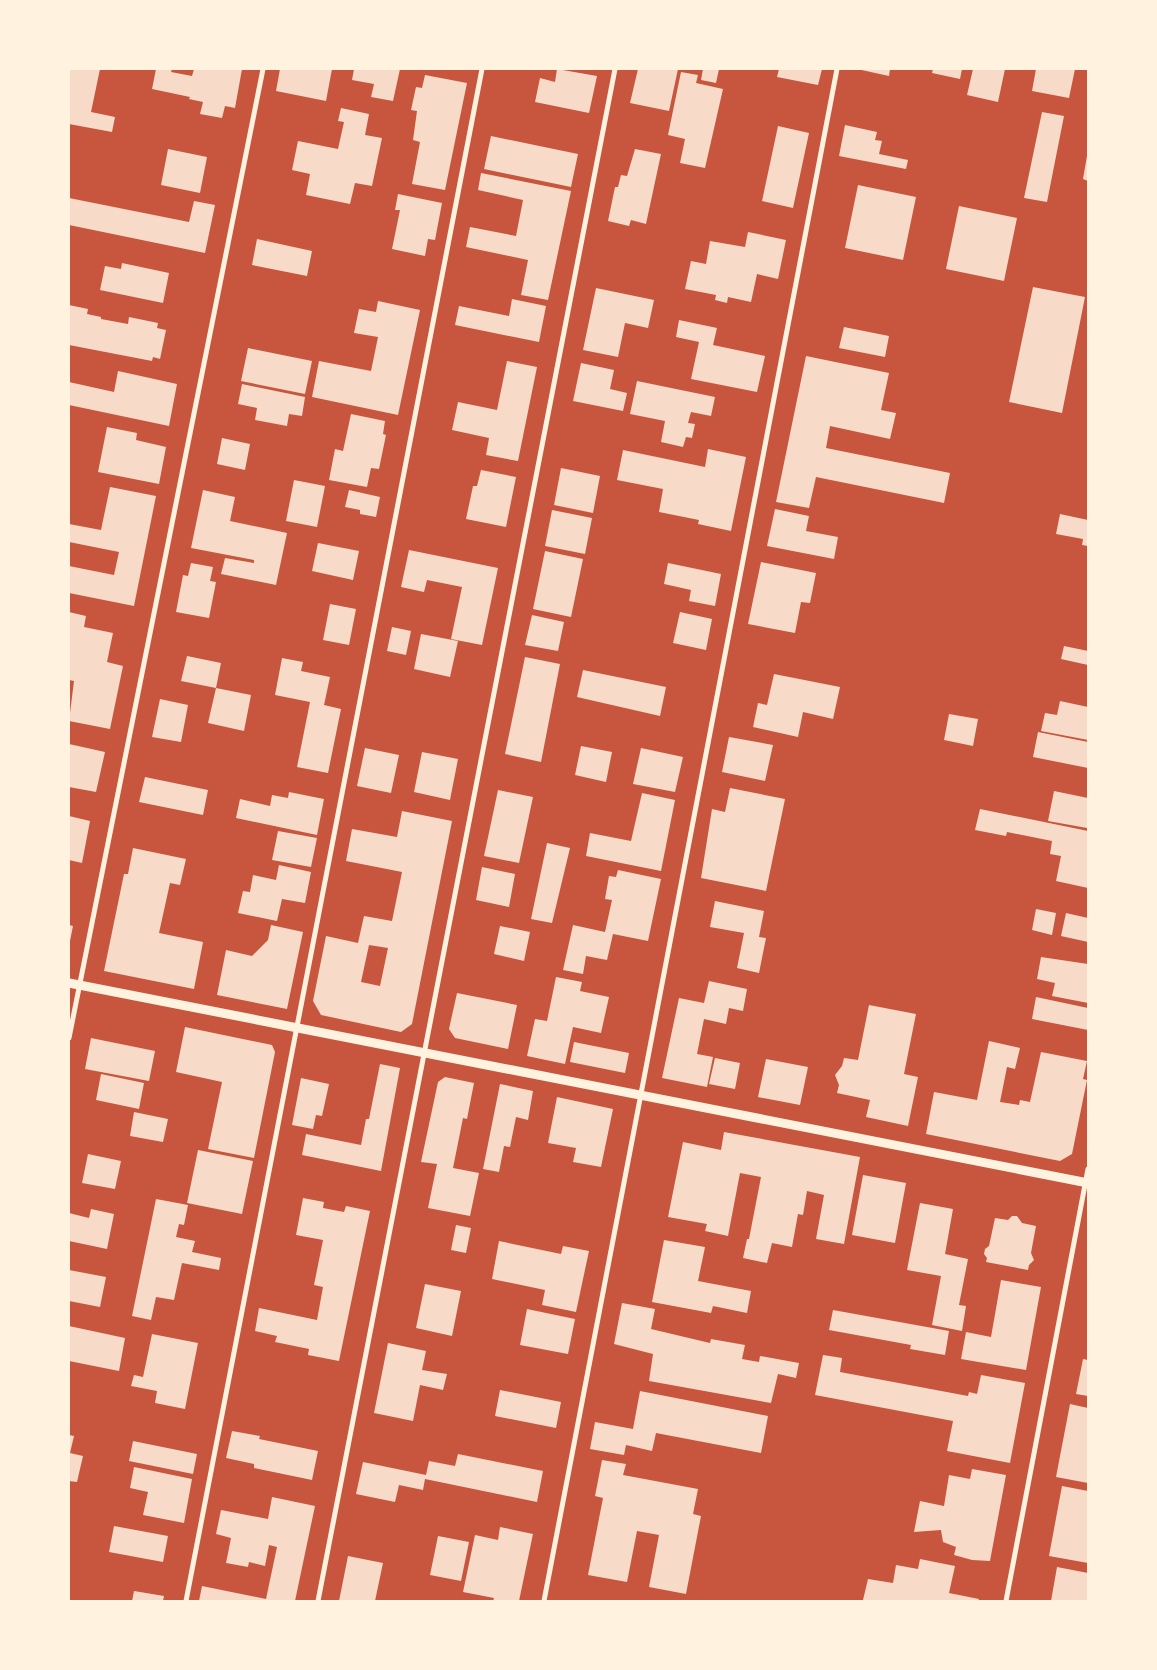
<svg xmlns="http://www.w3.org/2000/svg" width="1157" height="1670" font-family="'Work Sans',sans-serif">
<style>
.building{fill:#f7dbc8;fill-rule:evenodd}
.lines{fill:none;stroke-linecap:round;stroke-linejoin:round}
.minor{stroke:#fff3e0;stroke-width:5}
.tertiary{stroke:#fff3e0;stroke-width:9}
</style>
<rect width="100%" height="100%" fill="#c8553d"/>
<!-- building -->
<path class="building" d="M69,69H100L91,112L115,117L112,132L69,124Z
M156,69H172L171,72L192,76L194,69H242L235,108L225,106L222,118L200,114L203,102L189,99L190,97L152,89Z
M280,69H332L326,101L276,91Z
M354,69H400L393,101L371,97L374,84L352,80Z
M557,69L597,76L589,113L535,102L540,78L555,82Z
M638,69H678L669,111L630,103Z
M703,69H719L716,83L701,80Z
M779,69H822L818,85L777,77Z
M857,69H890L889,76Z
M933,69H962L960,79L932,73Z
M973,69H1005L998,102L967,95Z
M1036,69H1075L1069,98L1032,91Z
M681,72L698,75L696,83L723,89L705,168L680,163L685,139L668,135Z
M425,75L467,83L445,190L412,184L420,142L413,140L417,111L411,110L416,87L422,88Z
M341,108L369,114L365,135L382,138L372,186L355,183L350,204L306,195L310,174L292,170L298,141L338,149L344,122L338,121Z
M1042,112L1064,116L1047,202L1024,198Z
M845,125L877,132L875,140L882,141L879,154L908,160L906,169L839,156Z
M778,126L809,133L793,208L762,201Z
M491,136L578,154L571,187L484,169Z
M168,149L207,157L200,193L161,185Z
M635,149L661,154L646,224L631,220L629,226L608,221L615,187H618L621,175L627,176Z
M1087,156H1088V181L1083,179Z
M481,173L571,191L548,300L521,295L528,260L466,247L470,227L516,236L523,200L478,190Z
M858,185L916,197L903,260L845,248Z
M398,194L442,203L435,240L428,239L425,256L392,249L400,210H395Z
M69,198L189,222L194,201L215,205L205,253L69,225Z
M959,206L1017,218L1004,281L946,269Z
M748,232L786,240L778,279L757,274L751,302L728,297L727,303L715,300L716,295L685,289L691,261L706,264L710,241L745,247Z
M257,239L312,251L307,276L252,265Z
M122,263L169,273L163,303L100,290L105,266L121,269Z
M1033,287L1085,297L1062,413L1009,402Z
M596,288L654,300L648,328L625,323L618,357L583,350Z
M512,299L546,306L539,342L455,325L459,306L509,316Z
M378,301L420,310L398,415L312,397L319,361L371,371L378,337L354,333L359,309L376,312Z
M69,305L88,309L87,314L101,317V319L128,324L129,317L158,323L157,328L166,330L160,359L153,357L152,361L69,345Z
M679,320L717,328L713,345L765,356L757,392L691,379L699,342L676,337Z
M844,327L889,336L885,357L839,348Z
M248,348L312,361L305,394L241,381Z
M806,356L889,373L881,410L896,413L890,439L830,426L826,448L950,473L944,503L816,477L809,508L776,502Z
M507,361L537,367L518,461L486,455L489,438L452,430L458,402L497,410Z
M581,363L614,370L610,389L627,393L623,411L573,401Z
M118,371L177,384L169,426L69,405V382L114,392Z
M637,381L715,397L711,416L691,412L688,423L695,424L692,438L686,437L683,447L661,442L665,421L630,414Z
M242,384L305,397L302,416L289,414L287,426L255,420L257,408L238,404Z
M351,414L385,421L383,434L386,435L379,469L371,468L367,487L329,480L335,449L343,451Z
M107,427L137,433L136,440L166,447L159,484L98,472Z
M222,438L250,444L245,470L217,464Z
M708,449L746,457L731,531L698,524L699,520L659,512L663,489L617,480L623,450L705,467Z
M561,468L600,476L593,513L554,505Z
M481,470L516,477L506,527L466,519L473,486H477Z
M294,480L325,486L317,527L286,521Z
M110,487L156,496L134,606L69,593V566L114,575L119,552L69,542V524L101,530Z
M203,490L235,497L230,521L287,533L276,585L221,574L225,558L254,563V560L191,548Z
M349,490L380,497L376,517L360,514V510L345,507Z
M775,509L809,516L806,531L838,537L834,559L767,546Z
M552,510L592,518L585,554L545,546Z
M1060,514L1088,520V546L1082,545L1083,539L1056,534Z
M318,543L359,551L353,580L312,571Z
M409,550L498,568L482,645L451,639L462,587L427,580L424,592L401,587Z
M545,551L583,559L571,617L533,609Z
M761,562L816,573L810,603L801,602L795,633L748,624Z
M191,563L213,567L210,581L216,582L209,618L176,612L183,575L188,576Z
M668,563L721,574L715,606L689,601L691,590L664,584Z
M330,604L356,609L349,645L323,640Z
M69,612L86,616L84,627L113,633L107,662L123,666L110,729L69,721L74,681L69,680Z
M680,612L712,619L706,650L673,643Z
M532,615L564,622L558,651L525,645Z
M392,627L411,631L406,655L387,651Z
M421,634L458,641L450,677L414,669Z
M1064,646L1088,651V665L1061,659Z
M187,656L221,663L216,688L181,681Z
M525,657L560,664L541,762L505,754Z
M282,658L303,662L301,671L330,677L324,705L341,709L328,773L297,767L310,702L275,695Z
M583,670L666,687L660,716L577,697Z
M774,674L840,687L833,719L803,712L798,737L753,727L758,703L767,705Z
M216,688L251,695L244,731L208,723Z
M160,699L188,705L181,742L152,737Z
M1060,701L1088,707V740L1041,731L1045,713L1057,715Z
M949,714L978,719L973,746L944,740Z
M1038,732L1088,742V768L1033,757Z
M729,737L773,745L765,781L722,772Z
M69,744L105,752L96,792L69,787Z
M581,746L612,752L606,782L575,775Z
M365,748L399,755L391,793L357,786Z
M641,748L683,757L675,792L633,784Z
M422,752L458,759L450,800L414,792Z
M145,777L208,790L203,815L139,802Z
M730,788L785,799L766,891L701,878L712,809L725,812Z
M498,790L533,797L519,863L484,856Z
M1054,791L1088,798L1087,828L1048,821Z
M289,792L324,799L317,835L236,818L240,799L270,806L272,795L288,798Z
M642,793L675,800L661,871L586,856L590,833L631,841Z
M980,809L1088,831V888L1056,881L1061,856L1050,854L1052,841L1007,832L1006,836L975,830Z
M402,811L452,821L412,1024L401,1032L321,1015L313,1001L326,936L358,943L364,916L392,921L402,872L346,861L352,829L397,837ZM369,945L388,948L380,986L361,982Z
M69,816L90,821L82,863L69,860Z
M278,831L317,838L311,867L272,860Z
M547,843L570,848L552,923L531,919Z
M133,848L186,859L180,885L170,883L159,933L203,942L194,989L104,971L124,874H128Z
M279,865L311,872L305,903L282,899L277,921L238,913L243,891L250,892L253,875L276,880Z
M482,867L515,874L509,907L476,900Z
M618,870L661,879L648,941L613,934L607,960L586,956L583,974L563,970L573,925L605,932L612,900L605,899L609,876L616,877Z
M715,901L764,911L759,937L766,938L759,973L737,968L744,933L710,927Z
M1036,909L1056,913L1052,935L1032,930Z
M1066,913L1088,918V942L1061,936Z
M69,925L73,926L70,941H69Z
M271,925L303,932L287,1009L217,995L226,950L252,956L268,940Z
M500,926L530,932L524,961L494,954Z
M1041,957L1088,964V1003L1052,996L1055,983L1037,979Z
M556,977L582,982L580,991L609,997L601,1033L573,1027L565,1064L527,1056L535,1019L547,1021Z
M709,981L747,989L743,1011L729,1008L726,1024L704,1019L697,1054L713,1057L707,1087L662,1078L679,998L704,1003Z
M457,993L517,1005L508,1049L455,1038L449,1029Z
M1036,997L1088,1008V1030L1032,1019Z
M869,1005L916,1014L904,1074L918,1077L908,1126L866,1117L870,1100L837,1093L839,1085L835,1075L842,1066L844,1058L858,1060Z
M185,1027L272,1045L275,1052L254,1158L208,1149L222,1082L176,1072Z
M91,1038L155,1051L149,1081L85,1069Z
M989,1041L1020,1048L1015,1069L1007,1067L1000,1102L1019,1105L1020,1100L1030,1102L1041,1052L1087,1061L1083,1079L1087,1080L1072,1154L1060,1161L926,1134L934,1092L977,1100Z
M574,1042L629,1053L625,1073L570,1062Z
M715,1058L740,1063L735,1089L709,1084Z
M766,1059L808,1067L800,1105L758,1097Z
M380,1064L400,1068L381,1171L302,1155L306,1134L361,1145L366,1119H369Z
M101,1074L144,1083L139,1109L96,1100Z
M445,1077L474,1083L467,1119L463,1118L453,1168L479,1173L470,1216L428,1208L437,1164L421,1162L438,1082Z
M301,1078L329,1084L322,1116L316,1115L313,1129L292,1125Z
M500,1084L533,1091L528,1120L516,1117L510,1147L504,1146L499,1172L483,1169Z
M557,1097L613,1109L601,1167L573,1162L576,1148L548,1143Z
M134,1112L168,1119L163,1142L130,1136Z
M724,1132L860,1157L844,1244L816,1239L824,1195L807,1191L803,1215L798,1214L792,1247L772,1243L767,1263L743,1258L747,1239H749L761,1177L740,1173L728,1236L705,1231L707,1224L668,1217L683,1142L721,1150Z
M198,1150L253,1161L242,1214L187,1203Z
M88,1154L121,1161L115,1189L82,1183Z
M863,1175L906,1183L895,1243L852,1235Z
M303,1198L324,1202L323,1208L344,1212L346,1206L370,1211L339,1361L308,1355L309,1349L275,1342L277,1336L255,1331L259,1308L317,1320L323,1287L314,1285L323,1240L296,1235Z
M156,1199L188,1205L184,1225L179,1224L176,1237L195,1241L192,1252L221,1258L219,1270L182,1263L174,1300L156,1297L151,1320L132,1316Z
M920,1203L953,1209L945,1254L968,1259L959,1305L966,1306L962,1331L932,1325L941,1276L907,1270Z
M91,1209L114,1214L107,1249L69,1241V1213L89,1218Z
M1012,1216H1017L1022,1223L1036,1226L1031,1253L1034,1260L1029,1265L1028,1270L986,1262L987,1258L984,1254L985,1249L989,1246L995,1218L1008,1220Z
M456,1225L471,1228L466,1253L451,1250Z
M664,1240L705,1247L698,1281L751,1291L747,1313L713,1306L711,1313L652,1302Z
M499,1241L561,1254L563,1246L589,1251L576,1312L542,1305L545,1290L492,1279Z
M69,1270L106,1277L100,1307L69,1301Z
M1001,1280L1041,1287L1026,1370L961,1359L966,1332L991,1337Z
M425,1284L461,1291L452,1336L416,1328Z
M622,1303L655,1309L651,1329L710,1343L711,1339L745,1345L742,1359L759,1362L760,1356L799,1363L796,1378L778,1374L771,1403L649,1381L653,1354L614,1344Z
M527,1309L575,1319L568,1354L520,1345Z
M833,1310L949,1331L945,1355L910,1349L911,1345L829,1330Z
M69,1326L125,1338L119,1371L69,1361Z
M152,1334L198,1343L185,1409L155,1403L157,1391L131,1386L134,1375L143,1377Z
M388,1343L426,1351L422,1370L447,1374L443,1390L420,1385L413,1421L374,1413Z
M823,1355L842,1358L840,1372L968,1396L969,1392L977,1394L981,1375L1025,1383L1010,1463L947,1451L953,1421L815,1395Z
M1083,1359L1088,1360V1396L1076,1394Z
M500,1390L561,1402L556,1428L495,1416Z
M640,1391L768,1416L761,1453L656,1433L652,1451L626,1445L624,1455L590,1449L595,1422L633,1429Z
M1070,1404L1088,1408V1483L1056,1477Z
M232,1431L260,1436L259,1439L318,1451L312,1480L254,1468V1464L226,1458Z
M69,1435L74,1436L70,1453L83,1456L77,1482L69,1481Z
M133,1441L197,1454L193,1474L129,1461Z
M458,1454L543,1471L537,1502L425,1479L423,1490L399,1485L395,1502L356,1494L363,1462L426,1475L429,1461L455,1466Z
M602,1460L626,1464L623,1475L698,1489L693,1514L701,1516L686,1594L649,1587L659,1535L637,1531L627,1582L588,1575L603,1498L595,1496Z
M134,1467L192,1479L184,1523L143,1515L148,1492L130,1488Z
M972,1469L1006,1475L990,1561L972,1560L954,1555L956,1547L943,1542L941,1530L914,1532L920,1501L944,1506L949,1475L970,1479Z
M1062,1486L1088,1491V1563L1049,1556Z
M272,1497L315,1506L295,1601H199L202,1586L266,1599L277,1547L269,1545L265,1566L249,1562L248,1567L226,1563L231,1538L216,1534L221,1510L268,1519Z
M114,1526L168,1536L163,1562L109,1552Z
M500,1527L533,1534L519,1601H493L494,1598L463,1592L475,1535L498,1540Z
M438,1536L469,1542L461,1581L430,1575Z
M348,1556L383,1563L375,1601H339Z
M920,1559L955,1566L949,1593L979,1599L978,1601L863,1600L868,1579L893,1583L896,1565L918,1569Z
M1057,1567L1088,1573V1601H1051Z
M134,1591L164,1596L163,1601H132Z"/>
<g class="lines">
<!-- minor -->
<path class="minor" d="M69,1038L263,69
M186,1601L482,69
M318,1601L615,69
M544,1601L837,69
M1006,1601L1088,1169"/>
<!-- tertiary -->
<path class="tertiary" d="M69,983L1088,1183"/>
</g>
<!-- border -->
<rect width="1157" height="1670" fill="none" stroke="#fff3e0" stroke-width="140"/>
</svg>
